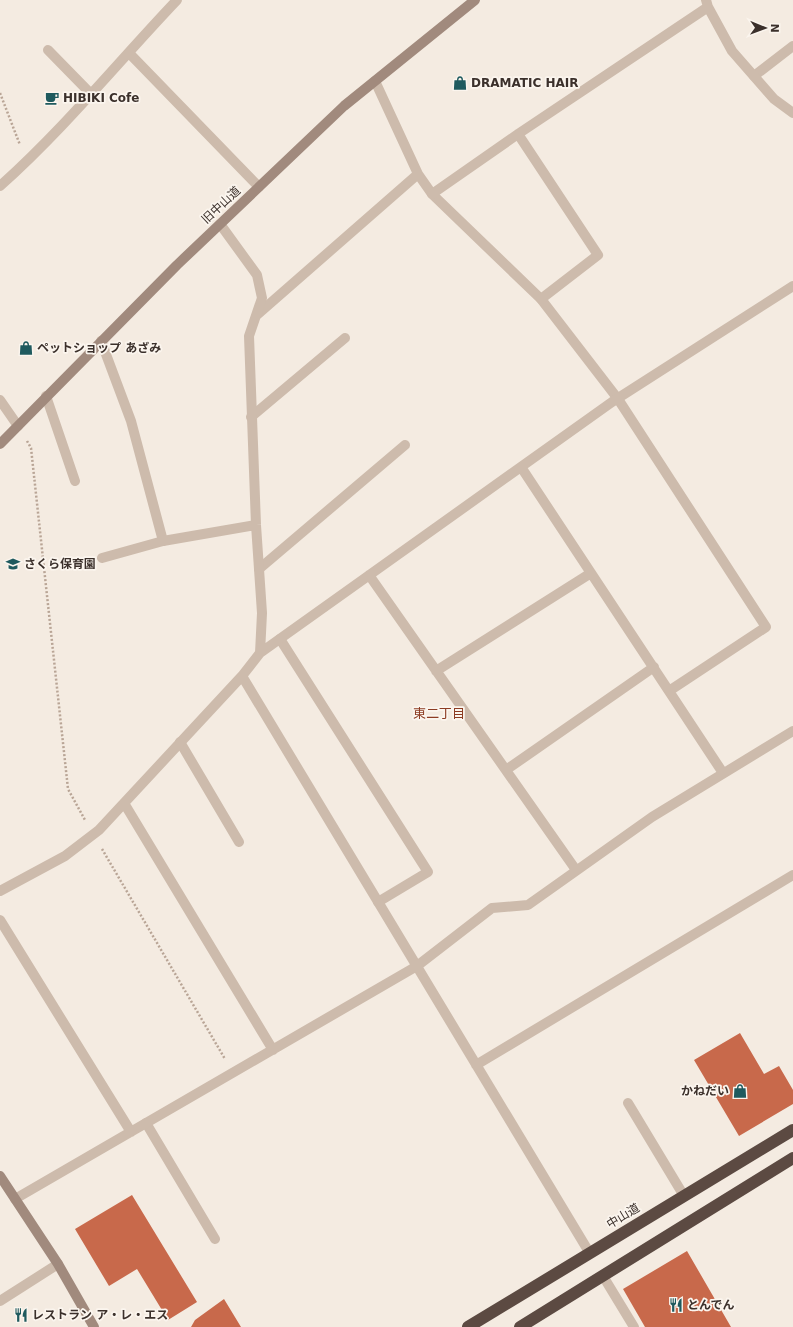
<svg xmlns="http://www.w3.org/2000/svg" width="793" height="1327" font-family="'DejaVu Sans','Noto Sans JP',sans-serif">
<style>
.building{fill:#c8694b}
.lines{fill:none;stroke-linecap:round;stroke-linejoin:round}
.path{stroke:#b9a596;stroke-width:2.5;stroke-dasharray:2 2;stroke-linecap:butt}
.lane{stroke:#cdbbac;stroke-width:10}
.street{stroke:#cdbbac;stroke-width:10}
.secondary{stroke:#a18a7d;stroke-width:10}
.highway{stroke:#5c4a42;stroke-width:12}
.labels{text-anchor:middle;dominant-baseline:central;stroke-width:3.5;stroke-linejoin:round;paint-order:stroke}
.poi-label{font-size:12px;font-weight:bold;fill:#3b302b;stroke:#fbf5ee;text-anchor:start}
.street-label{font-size:12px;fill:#3b302b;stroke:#fbf5ee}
.neighbourhood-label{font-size:13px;fill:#8c3b22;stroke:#fbf5ee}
</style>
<rect width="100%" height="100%" fill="#f4ebe1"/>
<!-- building -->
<path class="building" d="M740,1033L764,1074L779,1066L793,1090V1104L739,1136L694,1060Z
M132,1195L197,1302L168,1320L137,1269L109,1286L75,1229Z
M687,1251L731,1327H645L623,1289Z
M224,1299L241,1327H191L195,1320Z"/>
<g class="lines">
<!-- path -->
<path class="path" d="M0,93L20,145
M27,441L31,448L68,789L85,820
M102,849L225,1059"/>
<!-- lane -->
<path class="lane" d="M48,50L92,95
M754,76L793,46
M375,81L418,174L432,194L541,299L618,399
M258,314L418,174
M101,341L131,421L163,541
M46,396L75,481
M251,417L345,338
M259,569L405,445
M280,639L428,872L378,902
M180,742L239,842
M146,1123L215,1239"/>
<!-- street -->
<path class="street" d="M706,0L708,7L732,51L774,99L793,113
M129,53L259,187
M518,134L598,255L541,299
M0,186C64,129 118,62 177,0
M432,194L518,134L708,7
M220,224L257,275L262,298L249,336L256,525L262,613L260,653
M618,399L766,627L669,691
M0,400L18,426
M521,467L723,773
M102,558L163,541L256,525
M369,575L576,870
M436,671L591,573
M242,676L589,1252
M506,770L654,667
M124,803L273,1050
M0,891L65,856L99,830L242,676L260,653L612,402L793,286
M0,920L131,1132
M476,1065L793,875
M628,1103L684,1196
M15,1199L417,966L492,908L528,905L652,817L793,731
M603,1276L634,1327
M0,1301L58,1264"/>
<!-- secondary -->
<path class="secondary" d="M0,444L177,265L344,106L475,0
M0,1176L58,1264L94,1327"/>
<!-- highway -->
<path class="highway" d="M468,1327L793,1130
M520,1327L793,1158"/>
</g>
<!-- icons -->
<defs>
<symbol id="shop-bare" viewBox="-9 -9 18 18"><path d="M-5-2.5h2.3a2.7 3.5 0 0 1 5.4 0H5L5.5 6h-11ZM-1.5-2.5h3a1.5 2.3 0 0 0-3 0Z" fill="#1f5a5e" stroke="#fbf5ee" stroke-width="2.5" paint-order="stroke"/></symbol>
<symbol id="cafe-bare" viewBox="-9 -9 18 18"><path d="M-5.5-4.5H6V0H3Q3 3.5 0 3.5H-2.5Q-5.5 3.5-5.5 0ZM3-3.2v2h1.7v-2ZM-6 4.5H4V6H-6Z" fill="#1f5a5e" stroke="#fbf5ee" stroke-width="2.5" paint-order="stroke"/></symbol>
<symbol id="school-bare" viewBox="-9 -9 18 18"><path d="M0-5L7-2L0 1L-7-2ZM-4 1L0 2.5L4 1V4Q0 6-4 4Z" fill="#1f5a5e" stroke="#fbf5ee" stroke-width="2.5" paint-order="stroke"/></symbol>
<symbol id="restaurant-bare" viewBox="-9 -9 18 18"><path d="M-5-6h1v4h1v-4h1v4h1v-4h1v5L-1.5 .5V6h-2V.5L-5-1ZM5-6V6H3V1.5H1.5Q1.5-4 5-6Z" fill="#1f5a5e" stroke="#fbf5ee" stroke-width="2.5" paint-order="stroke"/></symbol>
</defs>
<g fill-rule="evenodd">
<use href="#shop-bare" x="450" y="73" width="20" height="20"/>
<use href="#cafe-bare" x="42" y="88" width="20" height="20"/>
<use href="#shop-bare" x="16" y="338" width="20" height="20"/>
<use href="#school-bare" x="3" y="554" width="20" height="20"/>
<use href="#shop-bare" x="730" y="1081" width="20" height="20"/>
<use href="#restaurant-bare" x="666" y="1295" width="20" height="20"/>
<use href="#restaurant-bare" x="11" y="1305" width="20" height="20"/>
</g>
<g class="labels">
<!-- poi labels -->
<g class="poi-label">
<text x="471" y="83">DRAMATIC HAIR</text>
<text x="63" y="98">HIBIKI Cofe</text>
<text x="37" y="348">ペットショップ あざみ</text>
<text x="24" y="564">さくら保育園</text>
<text x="729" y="1091" text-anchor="end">かねだい</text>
<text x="687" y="1305">とんでん</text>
<text x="32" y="1315">レストラン ア・レ・エス</text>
</g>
<!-- street labels -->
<g class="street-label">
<text transform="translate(221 205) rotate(-43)">旧中山道</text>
<text transform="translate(623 1216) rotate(-31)">中山道</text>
</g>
<!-- neighbourhood labels -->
<g class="neighbourhood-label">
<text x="439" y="713">東二丁目</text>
</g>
</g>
<!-- north arrow -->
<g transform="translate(765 28) rotate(91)" stroke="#fbf5ee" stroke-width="3" paint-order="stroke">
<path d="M0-3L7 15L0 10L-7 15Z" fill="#3b302b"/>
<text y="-6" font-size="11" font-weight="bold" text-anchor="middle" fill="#3b302b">N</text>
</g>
</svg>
